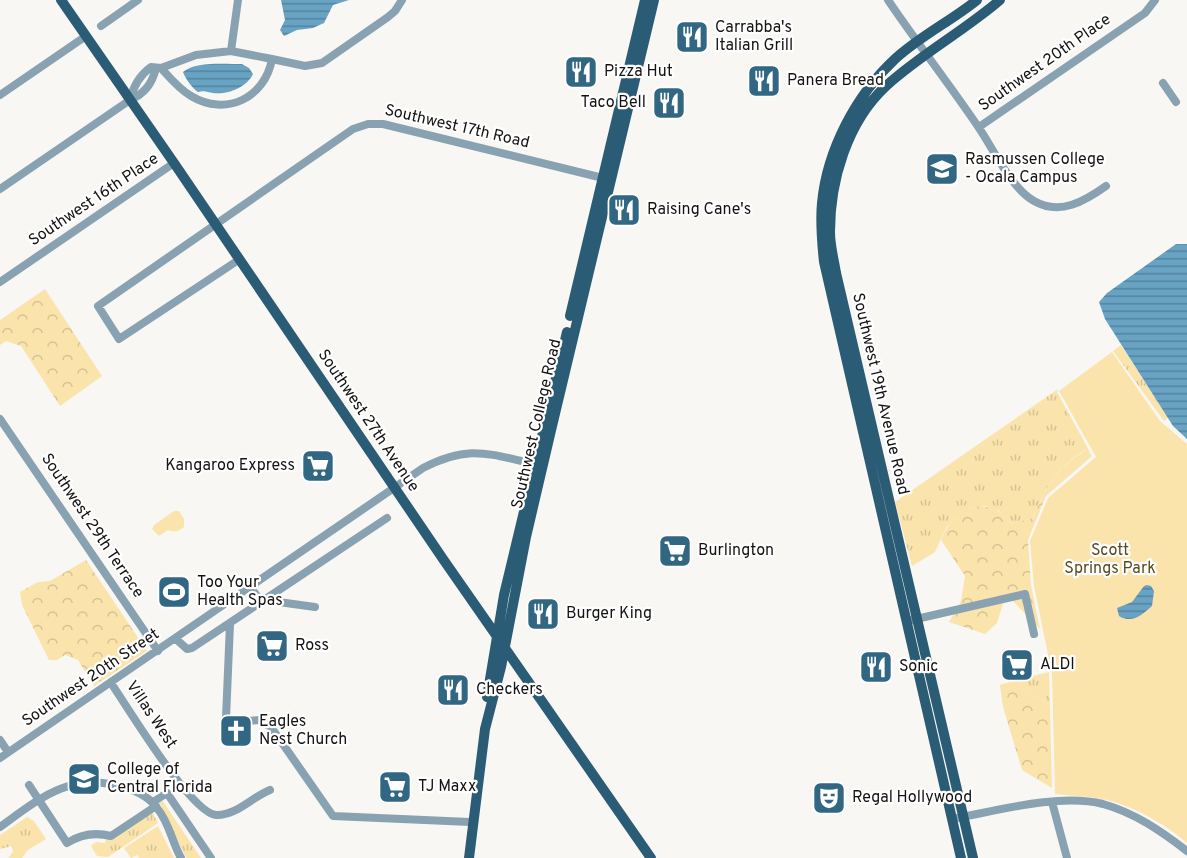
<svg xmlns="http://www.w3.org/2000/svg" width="1187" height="858" font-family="Overpass,sans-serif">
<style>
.grass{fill:url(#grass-tufts)}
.forest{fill:url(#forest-crowns)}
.green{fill:#fae4ac}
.water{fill:url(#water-rules)}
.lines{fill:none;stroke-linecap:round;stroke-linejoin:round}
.minor{stroke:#89a2b1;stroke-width:8}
.major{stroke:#2b5c75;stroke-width:10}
.labels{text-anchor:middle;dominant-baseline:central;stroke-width:4.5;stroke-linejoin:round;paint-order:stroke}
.poi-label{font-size:16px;fill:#141312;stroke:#fff;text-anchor:start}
.street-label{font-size:16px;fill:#141312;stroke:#fff}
.park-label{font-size:16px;fill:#59491d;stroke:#fff}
</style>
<defs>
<pattern id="grass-tufts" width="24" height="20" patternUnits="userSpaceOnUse" patternTransform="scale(1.5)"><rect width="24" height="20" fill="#fae4ac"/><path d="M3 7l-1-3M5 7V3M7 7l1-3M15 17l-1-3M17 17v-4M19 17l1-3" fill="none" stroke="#d5c393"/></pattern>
<pattern id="forest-crowns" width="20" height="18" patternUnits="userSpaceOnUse" patternTransform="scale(1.5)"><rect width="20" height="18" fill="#fae4ac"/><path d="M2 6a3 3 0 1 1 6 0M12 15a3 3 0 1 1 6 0" fill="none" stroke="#d5c393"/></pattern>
<pattern id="water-rules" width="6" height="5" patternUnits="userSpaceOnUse" patternTransform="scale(1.5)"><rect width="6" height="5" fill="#68a3c4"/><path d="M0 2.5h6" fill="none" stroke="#54849e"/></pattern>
</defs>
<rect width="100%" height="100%" fill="#f9f7f3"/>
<!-- grass -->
<path class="grass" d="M1121,345L1168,418L1164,421L1113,351Z
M1058,389L1057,392L1091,454L1085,450C1053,470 1048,484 1033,518L1012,524L999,511L986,506L971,508L954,519L946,528L935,552L912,566L895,502Z
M1049,672L1050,705L1024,691L1016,680Z
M162,800L201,858H186L159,802Z
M153,813L158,823L108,857L97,856L91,846L96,842L105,843L106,838Z
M27,817L34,821L46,839L28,850L22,858H8L13,852L12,846L0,849V835Z
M158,826L174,858H139L137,855L131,858L124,848Z"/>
<!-- forest -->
<path class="forest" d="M45,289L102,376L60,406L21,346L6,341L0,345V320Z
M1086,450L1092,456L1046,496L1028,540L1031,585L1040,629L1006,594L997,623L985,634L949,622L961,601L965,576L941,540C949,518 973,497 998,511C1003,514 1008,520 1012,524L1033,518C1048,484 1053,470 1086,450Z
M86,560L147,651L94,686L78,660L65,655L57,660H49L22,605L20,592L38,582L50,581Z
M1016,680L1024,691L1050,705L1052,788L1022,770L1003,707L1000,685Z"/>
<!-- green -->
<path class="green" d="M1112,352L1160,421L1187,444V843C1165,824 1135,807 1107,800C1091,796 1072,796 1055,794L1052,674L1034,586L1030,541L1048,498L1096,457L1059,391Z
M174,511H179L184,519V527C179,531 175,533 168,530L159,536L152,529L154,525Z"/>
<!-- water -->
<path class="water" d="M281,0H349L333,5L324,23L313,28L297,30L284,36L280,30L285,20Z
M242,64L249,68L253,74C247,87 228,95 213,93C207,92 205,90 198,92C193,89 185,78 183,72C195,61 226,64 242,64Z
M1176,244H1187V439L1173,426L1105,319L1099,302L1107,293Z
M1147,585L1151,586L1154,591L1152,606C1142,615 1132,624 1119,616L1117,608L1132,602L1144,586Z"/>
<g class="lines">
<!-- minor -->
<path class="minor" d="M888,0C917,43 950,85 979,128C994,150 1011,188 1034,201C1060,216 1085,201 1106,186
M101,26L138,0
M231,51L272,59
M161,68C170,78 179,89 191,96C226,117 265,98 272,59L305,66L322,63L388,17L395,11L402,0
M1163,83L1176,102
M0,95L86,36
M130,100C133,87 140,75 151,67L161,68L196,55L231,51L238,0
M979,127L1145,13L1155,0
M0,189L130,100C145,93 152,84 156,68
M240,259L119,339L98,306L353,129L368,124H383L607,179
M0,282L174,163
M0,419L158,651
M250,587L258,597L264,600L315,607
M912,620L1025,594L1034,634
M230,624L226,718L230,723L259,720L271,727L333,816L470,822
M176,639L187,649L192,648L387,518
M111,683C127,706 191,813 216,815C236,816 252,797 270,790
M0,740L8,752
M0,758L423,468C471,443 490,455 540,465
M29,785L67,843C81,834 95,832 111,836L156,806
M153,802L167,793L211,858
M1052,802L1067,858
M952,819C996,811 1059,793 1103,804C1135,813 1161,831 1187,851
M0,827C39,799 71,771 122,787C135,790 149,797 157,808C169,822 172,842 181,858"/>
<!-- major -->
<path class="major" d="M61,0L174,163L443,559L651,858
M570,316L645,0
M487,697L504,595L567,332
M469,858L485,729L501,667L526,537L552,426L654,0
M961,858L824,262C822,243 820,223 822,203C827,150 856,95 895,59C920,36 951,21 977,0
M973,858L836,273C834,260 830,246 830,232C830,181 847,122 886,86C921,54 964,31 1000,0"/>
</g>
<!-- icons -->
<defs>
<symbol id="restaurant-square" viewBox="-11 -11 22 22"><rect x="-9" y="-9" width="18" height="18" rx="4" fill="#326783" stroke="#fff"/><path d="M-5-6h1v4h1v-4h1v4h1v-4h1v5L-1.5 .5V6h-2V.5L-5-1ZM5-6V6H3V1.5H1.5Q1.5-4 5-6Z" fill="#fff"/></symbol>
<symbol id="school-square" viewBox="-11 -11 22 22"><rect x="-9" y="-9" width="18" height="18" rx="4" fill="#326783" stroke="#fff"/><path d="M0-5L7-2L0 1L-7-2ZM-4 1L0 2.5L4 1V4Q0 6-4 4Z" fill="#fff"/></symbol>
<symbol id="supermarket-square" viewBox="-11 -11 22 22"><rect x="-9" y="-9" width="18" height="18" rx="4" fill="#326783" stroke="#fff"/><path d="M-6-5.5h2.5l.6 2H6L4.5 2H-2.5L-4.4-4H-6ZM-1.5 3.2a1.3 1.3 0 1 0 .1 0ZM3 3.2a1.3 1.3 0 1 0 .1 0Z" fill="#fff"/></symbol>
<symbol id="stadium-square" viewBox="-11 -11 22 22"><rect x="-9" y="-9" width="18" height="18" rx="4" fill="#326783" stroke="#fff"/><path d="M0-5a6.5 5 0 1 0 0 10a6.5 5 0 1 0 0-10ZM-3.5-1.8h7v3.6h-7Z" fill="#fff"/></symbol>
<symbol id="church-square" viewBox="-11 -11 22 22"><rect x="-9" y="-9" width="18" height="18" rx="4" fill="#326783" stroke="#fff"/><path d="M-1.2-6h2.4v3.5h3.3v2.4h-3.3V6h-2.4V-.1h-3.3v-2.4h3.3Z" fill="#fff"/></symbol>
<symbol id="university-square" viewBox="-11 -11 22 22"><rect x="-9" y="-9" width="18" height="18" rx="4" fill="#326783" stroke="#fff"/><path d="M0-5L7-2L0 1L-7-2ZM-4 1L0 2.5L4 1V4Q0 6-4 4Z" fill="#fff"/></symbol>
<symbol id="theatre-square" viewBox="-11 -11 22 22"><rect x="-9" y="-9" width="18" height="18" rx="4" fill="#326783" stroke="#fff"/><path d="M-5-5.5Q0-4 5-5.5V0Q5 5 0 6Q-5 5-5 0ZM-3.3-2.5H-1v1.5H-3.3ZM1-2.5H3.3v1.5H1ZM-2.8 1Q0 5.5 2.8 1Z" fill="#fff"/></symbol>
</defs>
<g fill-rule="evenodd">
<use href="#restaurant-square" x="673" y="18" width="38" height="38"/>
<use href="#restaurant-square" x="562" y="53" width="38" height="38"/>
<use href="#restaurant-square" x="745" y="62" width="38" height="38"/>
<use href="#restaurant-square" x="650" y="84" width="38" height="38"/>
<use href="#school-square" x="923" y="150" width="38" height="38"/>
<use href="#restaurant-square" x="605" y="191" width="38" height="38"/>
<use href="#supermarket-square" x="299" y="447" width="38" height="38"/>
<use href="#supermarket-square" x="656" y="532" width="38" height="38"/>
<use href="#stadium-square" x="155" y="573" width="38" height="38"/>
<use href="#restaurant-square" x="524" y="595" width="38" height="38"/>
<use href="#supermarket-square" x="253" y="627" width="38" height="38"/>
<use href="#supermarket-square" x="998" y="646" width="38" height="38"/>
<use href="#restaurant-square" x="857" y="648" width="38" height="38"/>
<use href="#restaurant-square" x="434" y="671" width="38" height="38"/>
<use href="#church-square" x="217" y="712" width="38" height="38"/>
<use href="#university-square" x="65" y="760" width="38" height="38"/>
<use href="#supermarket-square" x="376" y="768" width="38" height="38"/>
<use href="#theatre-square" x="810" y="779" width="38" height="38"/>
</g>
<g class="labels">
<!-- poi labels -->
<g class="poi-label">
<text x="715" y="28">Carrabba's<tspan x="715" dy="18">Italian Grill</tspan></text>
<text x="604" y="72">Pizza Hut</text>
<text x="787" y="81">Panera Bread</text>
<text x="646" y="103" text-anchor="end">Taco Bell</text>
<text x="965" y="160">Rasmussen College<tspan x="965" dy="18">- Ocala Campus</tspan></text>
<text x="647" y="210">Raising Cane's</text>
<text x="295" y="466" text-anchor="end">Kangaroo Express</text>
<text x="698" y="551">Burlington</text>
<text x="197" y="583">Too Your<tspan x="197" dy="18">Health Spas</tspan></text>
<text x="566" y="614">Burger King</text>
<text x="295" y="646">Ross</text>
<text x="1040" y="665">ALDI</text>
<text x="899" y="667">Sonic</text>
<text x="476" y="690">Checkers</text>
<text x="259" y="722">Eagles<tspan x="259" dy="18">Nest Church</tspan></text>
<text x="107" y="770">College of<tspan x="107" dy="18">Central Florida</tspan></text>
<text x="418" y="787">TJ Maxx</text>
<text x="852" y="798">Regal Hollywood</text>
</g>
<!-- street labels -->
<g class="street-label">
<text transform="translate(1045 63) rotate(-35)">Southwest 20th Place</text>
<text transform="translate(457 127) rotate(13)">Southwest 17th Road</text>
<text transform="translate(94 200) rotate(-34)">Southwest 16th Place</text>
<text transform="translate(880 394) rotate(77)">Southwest 19th Avenue Road</text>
<text transform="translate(368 421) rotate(56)">Southwest 27th Avenue</text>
<text transform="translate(537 424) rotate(-77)">Southwest College Road</text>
<text transform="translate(92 526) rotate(56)">Southwest 29th Terrace</text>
<text transform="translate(91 678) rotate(-34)">Southwest 20th Street</text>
<text transform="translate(151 715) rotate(56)">Villas West</text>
</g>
<!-- park labels -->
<g class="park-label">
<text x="1110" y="551">Scott<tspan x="1110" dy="18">Springs Park</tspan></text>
</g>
</g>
</svg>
